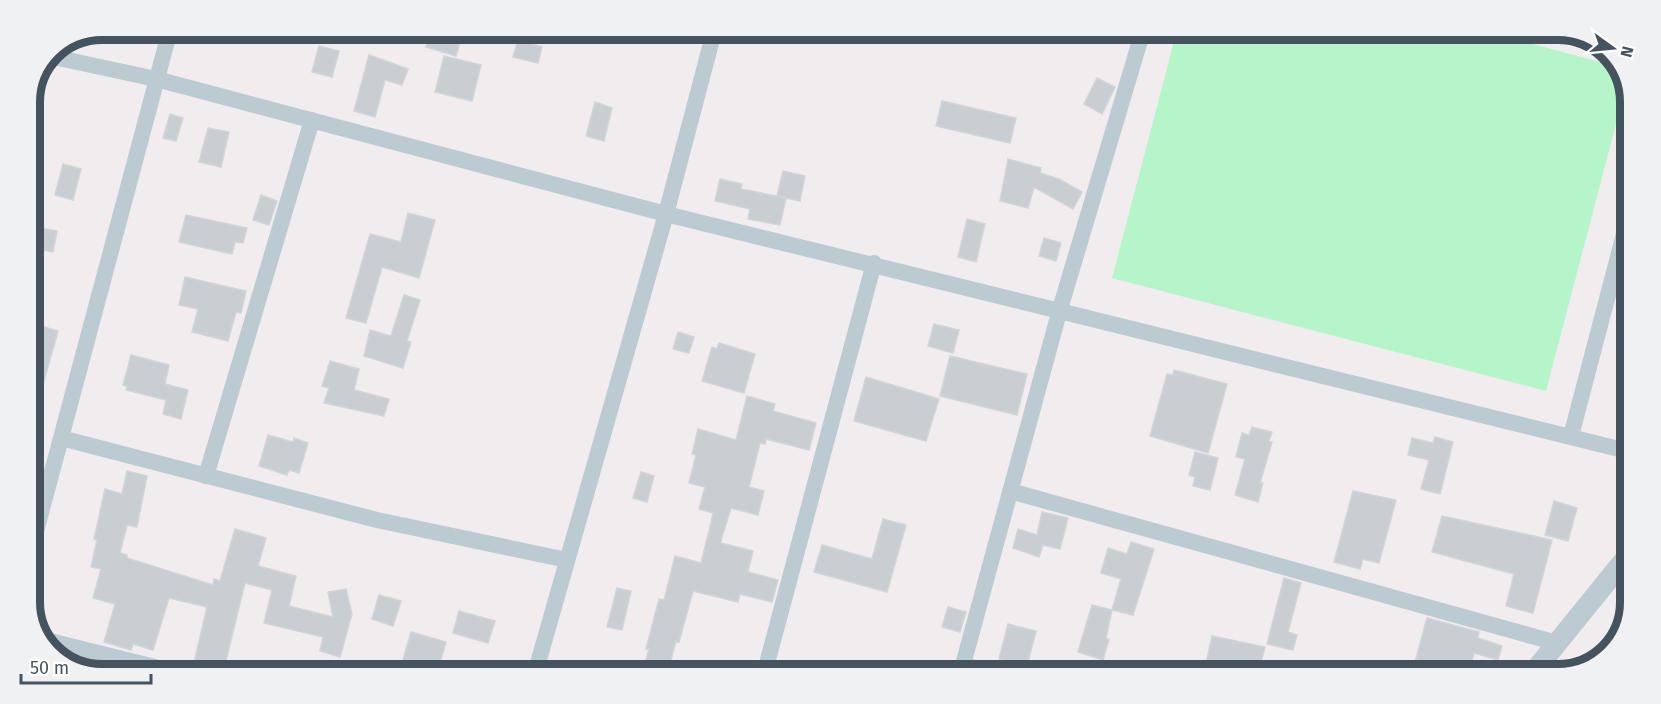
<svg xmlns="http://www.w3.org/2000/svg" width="1661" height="704" font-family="'Fira Sans',sans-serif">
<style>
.green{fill:#b6f4ca}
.building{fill:#c9ced3;stroke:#d1d4da;stroke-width:1.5}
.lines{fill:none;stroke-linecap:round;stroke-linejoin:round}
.minor{stroke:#bccad2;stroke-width:16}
.tertiary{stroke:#bccad2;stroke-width:21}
.rim{fill:none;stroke:#44535d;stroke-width:8}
</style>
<rect width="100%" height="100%" fill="#f1edee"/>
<!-- green -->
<path class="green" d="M1176,34L1499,35L1619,67L1626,86L1546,391L1112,278Z"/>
<!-- building -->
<path class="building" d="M431,31H463L456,56L426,47Z
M518,40L542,47L538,63L513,57Z
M319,46L339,51L332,77L312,72Z
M369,55L408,69L402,85L385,80L375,117L354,111Z
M444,56L481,65L472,101L435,92Z
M1097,78L1115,87L1102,114L1084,104Z
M942,101L1016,118L1010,143L936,126Z
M595,102L612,108L604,141L586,136Z
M170,114L183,118L176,141L163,138Z
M208,128L229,132L221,167L199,162Z
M1008,159L1041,168L1040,173L1059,179L1082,192L1073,209L1034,187L1028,208L1000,201Z
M63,164L81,169L73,200L55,195Z
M783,171L805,176L800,201L777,196Z
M720,179L742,184L741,189L786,198L780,225L748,219L750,209L715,201Z
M261,195L277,201L269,225L253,220Z
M408,213L435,220L419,278L382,267L366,323L346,318L370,234L401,242Z
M186,215L247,228L243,243L235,242L232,254L179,242Z
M967,219L985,224L976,262L958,257Z
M40,228L57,231L53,252L36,249Z
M1044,238L1061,243L1056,261L1039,256Z
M185,277L246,291L241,313L236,312L228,341L192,332L198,309L179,305Z
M404,295L420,300L407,341L411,342L403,368L364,356L370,330L391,336Z
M30,323L58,331L34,417L30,416Z
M934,324L959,330L953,353L928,346Z
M678,332L694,337L689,353L673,349Z
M719,343L755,354L744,393L702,381L712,347L717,349Z
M131,355L169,365L165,384L188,390L181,419L163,414L166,400L126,390L127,386L123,385Z
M950,356L1027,374L1017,415L940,396Z
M330,361L359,369L354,390L389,399L384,416L324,403L329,388L322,386Z
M1174,370L1227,384L1208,453L1150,436L1167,374L1173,375Z
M866,377L939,399L926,441L854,421Z
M747,396L775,404L773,411L816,423L809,450L766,439L765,444L760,443L749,487L764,491L758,515L731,508L722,537L721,543L753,551L748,572L778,580L772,602L740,594L738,602L693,591L679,642L676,641L668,671H643L649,649H646L659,599L664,600L675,556L701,563L710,527L713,513L699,509L705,487L689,483L696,455L692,454L698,429L736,440Z
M1252,427L1272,432L1269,441L1272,442L1260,483H1263L1258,502L1235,495L1245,459L1236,457L1242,433L1249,435Z
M268,435L293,442L294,438L308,443L299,473L289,470L287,475L259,466Z
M1435,437L1453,442L1440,494L1421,489L1429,460L1408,455L1412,438L1433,443Z
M1195,452L1218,458L1210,490L1193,486L1195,477L1189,475Z
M127,471L147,476L137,527L127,525L120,553L127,555V558L213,585L214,579L220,581L235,529L266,538L258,566L296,576L289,606L333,617L328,592L346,589L352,614L340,657L320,651L323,637L264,623L272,590L245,583L224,669L194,663L207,607L169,598L153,650L133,644L131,650L104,642L115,604L93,598L101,569L91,567L97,540L94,539L105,489L122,494Z
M641,472L654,476L647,502L633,498Z
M1353,491L1396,500L1379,563L1363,559L1360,569L1334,562Z
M1554,501L1577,508L1568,541L1545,535Z
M1042,512L1068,518L1060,549L1043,545L1039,557L1013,548L1018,529L1037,535Z
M1442,516L1552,540L1533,613L1506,606L1514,574L1432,552Z
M883,519L906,525L887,592L814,572L822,545L872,559Z
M1131,542L1154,549L1133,615L1112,610L1121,579L1101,573L1108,548L1127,554Z
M1284,578L1301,583L1288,632L1297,635L1293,650L1267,644Z
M617,588L631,591L622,630L607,627Z
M379,595L401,601L393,626L372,619Z
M1092,605L1112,610L1106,638L1109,639L1103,660L1078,652Z
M948,607L966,612L960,632L942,627Z
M459,611L495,621L488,643L453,633Z
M1427,618L1479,632L1478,638L1502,646L1498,660L1474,653L1470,669L1437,661L1434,674L1412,673Z
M1008,624L1036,631L1027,666L999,659Z
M411,632L446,642L438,670H400Z
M1212,636L1265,647L1258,673H1204Z"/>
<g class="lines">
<!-- minor -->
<path class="minor" d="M49,56L156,79L666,214L1627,451
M1571,436L1630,211
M61,438L377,520L567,560
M206,476L312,120
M1010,491L1557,643
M30,554L170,30
M42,639L163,669
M963,665L991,672
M536,670L666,214L714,32
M765,671L874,263
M961,672L1060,309L1142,34"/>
<!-- tertiary -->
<path class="tertiary" d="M1532,674L1626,558"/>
</g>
<!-- crop -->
<path d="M0 0H1661V704H0ZM102 40H1558A62 62 0 0 1 1620 102V602A62 62 0 0 1 1558 664H102A62 62 0 0 1 40 602V102A62 62 0 0 1 102 40Z" fill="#f0f1f2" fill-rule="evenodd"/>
<path class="rim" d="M102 40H1558A62 62 0 0 1 1620 102V602A62 62 0 0 1 1558 664H102A62 62 0 0 1 40 602V102A62 62 0 0 1 102 40Z"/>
<!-- north arrow -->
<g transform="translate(1613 48) rotate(105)" stroke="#ffffff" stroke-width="4.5" paint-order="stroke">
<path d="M0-4.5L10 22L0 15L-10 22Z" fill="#44535d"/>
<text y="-9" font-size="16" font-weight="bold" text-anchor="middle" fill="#44535d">N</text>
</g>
<!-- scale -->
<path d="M21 674v9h130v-9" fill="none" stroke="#44535d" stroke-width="3"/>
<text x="30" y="674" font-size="18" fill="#44535d" stroke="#ffffff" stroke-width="4.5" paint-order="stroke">50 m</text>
</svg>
